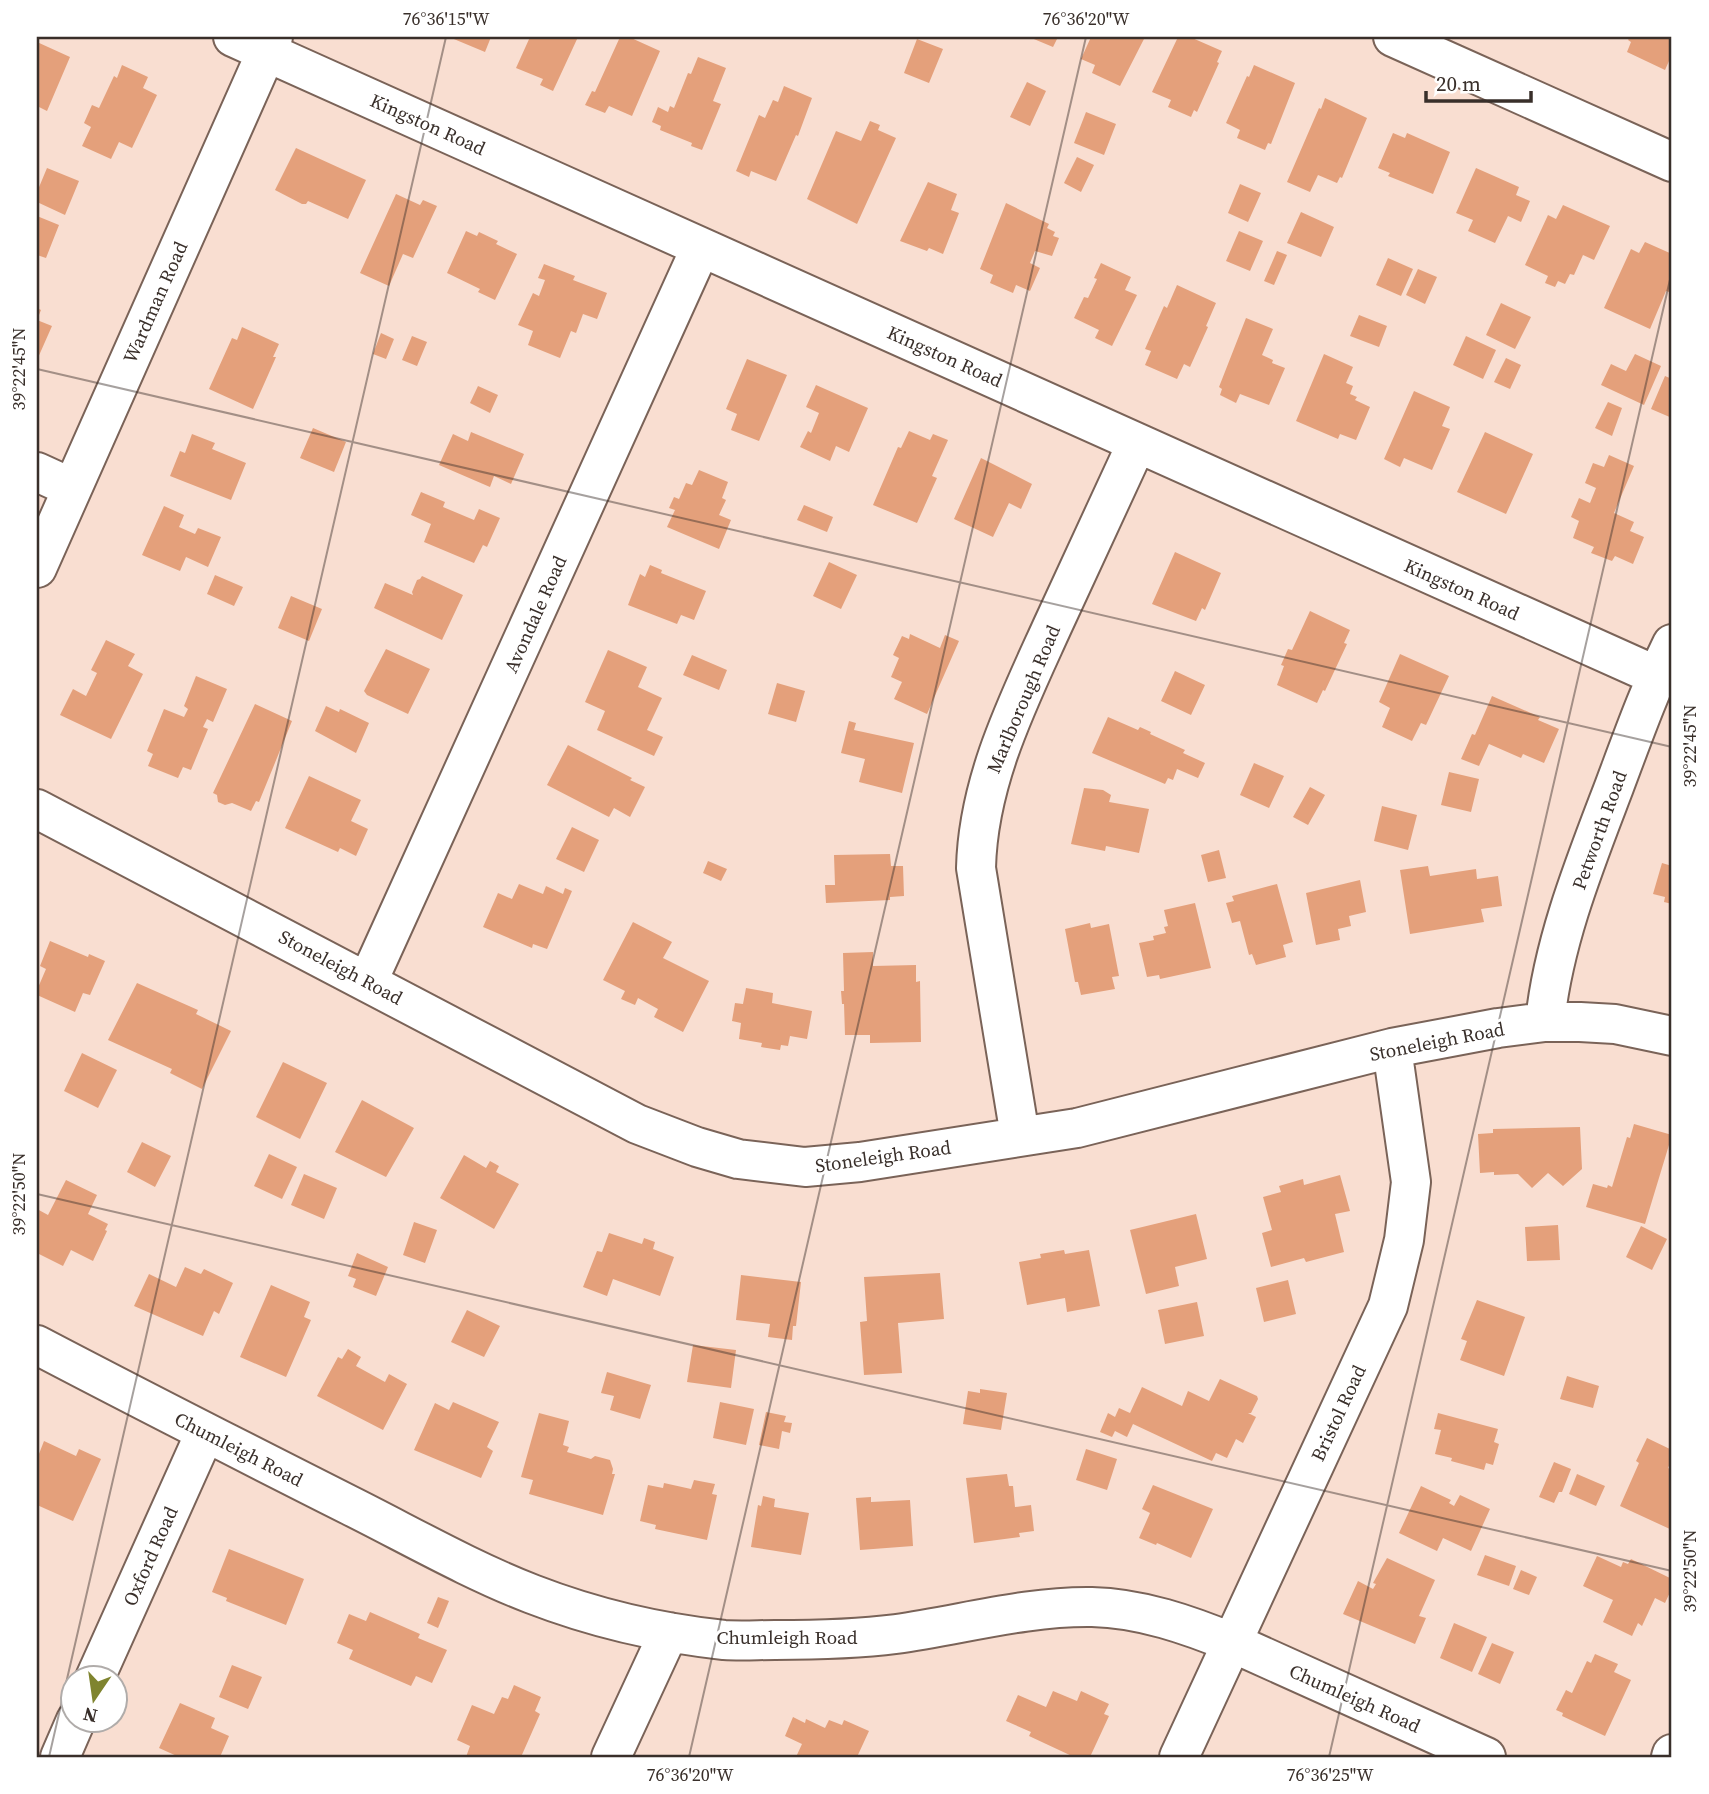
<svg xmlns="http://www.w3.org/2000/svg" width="1709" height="1794" font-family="'Source Serif 4',serif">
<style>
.building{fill:#e4a07b}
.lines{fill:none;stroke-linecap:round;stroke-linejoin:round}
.minor-casing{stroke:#7a6358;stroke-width:42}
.minor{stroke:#fff;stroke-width:38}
.ticks{fill:none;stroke:#392f2a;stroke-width:2;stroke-opacity:0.45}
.labels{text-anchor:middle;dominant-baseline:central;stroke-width:6;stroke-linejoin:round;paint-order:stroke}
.street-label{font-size:19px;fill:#392f2a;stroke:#fff}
.neatline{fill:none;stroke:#392f2a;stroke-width:2.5}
.ticks-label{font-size:18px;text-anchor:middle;fill:#392f2a}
</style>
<rect width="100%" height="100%" fill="#f9ded1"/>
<!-- building -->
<path class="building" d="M449,37H491L485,52Z
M530,37H578L553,91L540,85L543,79L516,68Z
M620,37H629L660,51L632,116L609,106L605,113L585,105L592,91L595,92Z
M1029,37H1058L1053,47Z
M1091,37H1145L1120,86L1092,73L1095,65L1081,59Z
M1178,37H1190L1222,51L1217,62L1219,63L1197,112L1194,110L1191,117L1168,107L1171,100L1152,92Z
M1630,37H1672V62L1669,61L1665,70L1627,52L1631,42L1628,40Z
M917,39L943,49L929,83L904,73Z
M37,42L70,57L47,111L37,106Z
M698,57L726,68L713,101L721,104L702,150L691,146L692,143L660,130L661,126L652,122L658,107L668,112L670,106L674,108L688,73L691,74Z
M122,65L148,77L143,88L157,95L132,148L119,142L111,159L82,146L91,127L84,123L92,105L99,108L114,76L117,78Z
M1254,65L1295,83L1271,144L1268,143L1265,150L1237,138L1240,130L1226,123L1247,76L1249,77Z
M1027,82L1046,91L1030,126L1010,117Z
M784,86L812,98L798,136L796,135L776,181L751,171L749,177L736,171L759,115L765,118L773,100L778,102Z
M1325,98L1367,118L1342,178L1340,177L1337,183L1318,175L1310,192L1287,182L1319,108L1321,109Z
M1086,112L1116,124L1104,155L1074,143Z
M870,121L880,125L878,130L896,138L857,224L807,199L836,131L861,141Z
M1393,133L1405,138L1407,133L1450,152L1433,194L1388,176L1390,173L1378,168Z
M296,148L366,180L348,219L308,201L306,204H302L275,190Z
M1077,157L1094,165L1081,192L1064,183Z
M47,168L79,181L65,215L37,202V192Z
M1476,168L1519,187L1516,195L1530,201L1521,222L1508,216L1495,243L1468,231L1473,220L1456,213Z
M928,182L957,194L951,210L959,213L943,254L929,248L927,251L900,241Z
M1240,184L1261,193L1248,222L1228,213Z
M396,194L420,205L423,200L437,206L413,258L403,254L389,286L360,273Z
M1006,203L1049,224L1047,228L1055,232L1053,236L1059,238L1052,256L1035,251L1030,263L1040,268L1030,291L1016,285L1013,293L990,283L993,275L980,269Z
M1563,205L1610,226L1594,260L1583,255L1574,275L1570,274L1565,284L1558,281L1555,287L1545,283L1548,276L1525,265L1548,215L1556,219Z
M1301,212L1334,227L1321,257L1287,243Z
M37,216L59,225L46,258L37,255Z
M466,231L477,236L479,232L498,241L496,244L517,254L495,300L478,292L480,289L447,273Z
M1239,231L1263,241L1250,271L1226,261Z
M1645,242L1672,254V293L1666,291L1650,329L1604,308L1631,249L1639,253Z
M1277,251L1287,255L1274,285L1264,281Z
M1388,258L1413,269L1401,296L1376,285Z
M1101,263L1131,277L1125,290L1137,295L1112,346L1095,338L1099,330L1074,318L1084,297L1088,298L1097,279L1094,278Z
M544,264L575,276L573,280L607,293L597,319L583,314L576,333L571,331L560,358L528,345L533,331L518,325L533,293L539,296L545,280L538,278Z
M1418,269L1437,277L1425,304L1406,295Z
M1177,285L1216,303L1206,326L1208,327L1190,367L1184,364L1177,379L1145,365L1151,351L1145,349L1164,306L1167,308Z
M1501,303L1531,317L1515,349L1486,335Z
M37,308L41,310L37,320L52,326L37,360Z
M1359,315L1387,326L1379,347L1350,336Z
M1246,318L1273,329L1262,355L1273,360L1272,363L1285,368L1269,405L1240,394L1236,403L1220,395L1222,389L1219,387Z
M242,327L279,344L273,357H276L253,409L209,389L232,338L237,340Z
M381,333L394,339L386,359L373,354Z
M412,336L427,342L417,366L402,360Z
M1466,336L1496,350L1483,379L1453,365Z
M1324,354L1353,367L1346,383L1353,386L1350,394L1357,397L1355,400L1370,407L1356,440L1340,434L1338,439L1296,421Z
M1635,354L1661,366L1644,405L1601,385L1611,364L1626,371Z
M1506,358L1521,365L1510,389L1494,382Z
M747,359L787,375L759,441L731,430L737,414L726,409Z
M1665,376L1672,379V418L1651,409Z
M816,385L868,408L849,452L836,446L830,461L800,447L808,431L811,433L819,413L806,407Z
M478,386L498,395L490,413L470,403Z
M1414,391L1450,407L1442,426L1450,429L1432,470L1404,458L1400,467L1384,459Z
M1608,402L1622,408L1612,436L1595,428Z
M313,428L346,442L334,472L300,458Z
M909,431L930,440L933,434L948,440L932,476L937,478L917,523L873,505L898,447L901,448Z
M471,432L524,454L511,484L494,476L490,487L439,465L453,434L468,441Z
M1485,432L1533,454L1506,514L1457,492Z
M192,434L215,443L212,449L246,463L231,500L170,476L180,451L185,453Z
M1609,455L1634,466L1614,513L1634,522L1630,531L1644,537L1633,564L1615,556L1612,561L1591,553L1594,547L1573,538L1579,521L1571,517L1579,498L1590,503L1596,488L1585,483L1593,463L1604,467Z
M981,458L1032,484L1021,509L1009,503L993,537L954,519Z
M699,470L728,482L722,498L726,500L719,515L731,520L719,549L667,527L675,510L669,508L674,497L679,499L686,483L692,485Z
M421,492L445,502L443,507L474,520L479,509L500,518L487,547L483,545L474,563L424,542L431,524L411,515Z
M804,505L833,517L827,532L797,520Z
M164,506L184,515L179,527L195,534L198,528L221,537L208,567L186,557L180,571L142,555Z
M1175,552L1221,573L1205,610L1202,608L1196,621L1152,604Z
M829,562L857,575L841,609L813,596Z
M650,565L662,570L661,573L706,591L694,620L681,615L677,624L628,605L640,574L645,577Z
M215,575L243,587L234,606L207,594Z
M422,576L463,595L442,640L374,608L385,583L413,595L412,592L417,580L420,579Z
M291,596L322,609L309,641L278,628Z
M1310,611L1350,630L1344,643L1347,644L1325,691L1323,690L1317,703L1277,685L1284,666L1281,665L1288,649L1292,650Z
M910,634L940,648L945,635L959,641L927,714L894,699L902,682L891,677L899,658L893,655L902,636L909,639Z
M106,640L135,654L128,666L143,674L111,739L60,715L73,689L86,696L97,673L91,670Z
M386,649L430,669L408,714L367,695L364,691Z
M608,650L647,667L638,687L662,698L647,730L663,737L654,756L597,730L605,711L585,702Z
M1400,654L1449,676L1426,725L1421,723L1412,741L1382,727L1390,708L1379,702Z
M692,655L727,670L719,690L683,675Z
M1175,671L1205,685L1191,715L1161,701Z
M196,676L227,689L213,722L207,719L203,727L208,729L191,770L183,767L178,778L148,766L153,754L147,751L164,709L184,717L188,709L184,706Z
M777,683L805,691L796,722L768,714Z
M1492,696L1540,717L1538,720L1559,729L1544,763L1523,754L1521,758L1489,744L1479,766L1461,759L1472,734L1475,735Z
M255,704L292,721L259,802L256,801L251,811L232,803L225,805L218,802L217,795L213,793Z
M326,706L339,712L340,709L369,723L356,753L315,731Z
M1108,717L1138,730L1140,727L1151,732L1150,734L1185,750L1183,753L1205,763L1198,778L1177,769L1173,780L1168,778L1165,784L1092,753Z
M849,721L856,723L854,730L914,743L902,793L859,782L865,759L841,753Z
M568,745L632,778L630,780L645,787L630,817L614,808L609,817L547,785Z
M1254,763L1284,776L1269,808L1240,795Z
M1449,772L1479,779L1471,812L1441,805Z
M309,776L361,800L351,821L368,829L356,856L340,848L338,852L285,828Z
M1310,787L1325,795L1308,825L1293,817Z
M1084,788L1103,790L1111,795L1109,802L1149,809L1139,853L1106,846L1105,851L1071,844Z
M1382,806L1417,815L1408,850L1374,841Z
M572,827L599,840L584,872L556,859Z
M1219,850L1226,878L1208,882L1201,855Z
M890,854L891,866H903L904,896L890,897V900L826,903L825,885H835L834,855Z
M708,861L727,869L721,881L703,873Z
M1662,863L1672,866V904L1664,902L1665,897L1653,894Z
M1428,866L1430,876L1476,869L1477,879L1498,876L1502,906L1481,909L1484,922L1410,934L1400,870Z
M1360,880L1366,912L1349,916L1351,926L1338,929L1340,940L1316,945L1306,893Z
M519,884L543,894L546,886L563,894L565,888L572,891L547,949L533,944L532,948L483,927L498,893L512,899Z
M1277,884L1293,942L1283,945L1286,957L1256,965L1252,954L1249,955L1240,921L1232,923L1226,903L1234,901L1232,896Z
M1195,903L1211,968L1160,979L1159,975L1147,977L1139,943L1154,940L1153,936L1166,933L1164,927L1168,926L1164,910Z
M633,922L672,942L663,958L709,981L683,1032L654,1017L658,1009L638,998L635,1005L621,999L625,991L603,980Z
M1090,923L1091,928L1109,924L1119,976L1112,977L1115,989L1081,995L1078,982H1075L1065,929Z
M50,941L88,957L89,954L105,961L90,995L83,993L75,1012L37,995V990L46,969L40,966Z
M873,952V966L916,965V982L920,981L921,1042L870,1043V1035H845L844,1004H842L841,991H844L843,953Z
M137,983L198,1010L196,1014L231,1031L202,1089L170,1073L172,1069L108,1040Z
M746,988L773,993L772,1003L812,1011L807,1039L790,1036L788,1046L781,1045L780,1050L761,1047L762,1043L739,1039L741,1023L732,1021L735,1003L743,1004Z
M82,1053L117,1070L98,1108L64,1091Z
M283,1062L327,1083L300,1139L256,1117Z
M362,1100L414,1128L386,1177L335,1152Z
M1634,1124L1672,1135L1645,1224L1586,1207L1593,1184L1607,1188L1608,1185L1612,1187L1627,1137L1630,1138Z
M1580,1127L1582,1169L1563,1186L1548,1173L1532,1188L1518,1174L1494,1175V1172L1480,1173L1478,1134L1493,1133V1129Z
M142,1142L171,1156L155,1187L127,1172Z
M269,1154L297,1167L282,1199L254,1186Z
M464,1155L486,1168L490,1161L499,1166L496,1172L519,1184L494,1229L440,1198Z
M304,1174L337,1188L324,1219L291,1205Z
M1340,1175L1350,1211L1335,1214L1344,1252L1306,1262L1304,1258L1271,1267L1262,1233L1272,1230L1263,1197L1281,1192L1279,1186L1303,1179L1304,1185Z
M66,1180L97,1195L88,1214L108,1224L105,1230L107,1231L93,1261L71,1250L63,1266L37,1253V1209L48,1215Z
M1196,1214L1207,1259L1175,1267L1179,1286L1146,1294L1130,1230Z
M414,1222L437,1230L425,1263L403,1255Z
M1558,1225L1560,1260L1527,1261L1525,1227Z
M1641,1226L1667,1239L1652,1270L1626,1257Z
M609,1233L642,1244L644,1238L655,1242L653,1249L674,1257L660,1296L613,1279L607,1296L583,1287L597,1251L602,1252Z
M1064,1250L1065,1254L1089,1250L1100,1306L1067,1312L1065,1298L1027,1305L1019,1262L1041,1258L1040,1254Z
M357,1253L388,1267L376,1296L353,1287L356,1279L348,1276Z
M185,1267L201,1274L204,1269L233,1283L219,1314L214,1311L203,1336L134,1306L149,1274L176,1287Z
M940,1273L944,1319L898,1323L902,1373L864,1375L860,1322L867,1321L864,1277Z
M741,1275L801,1282L796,1326H793L792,1340L768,1337L770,1324L736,1320Z
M1288,1280L1296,1314L1264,1322L1256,1288Z
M271,1285L310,1302L304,1317L311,1320L286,1377L240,1357Z
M1477,1300L1525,1317L1504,1376L1460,1360L1467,1341L1461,1339Z
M1197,1302L1204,1336L1165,1344L1158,1310Z
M467,1310L500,1326L484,1357L451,1342Z
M693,1345L736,1350L731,1388L687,1382Z
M348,1349L361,1357L356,1366L385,1382L389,1374L407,1384L383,1430L317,1396L338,1357L342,1359Z
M607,1372L651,1385L640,1419L610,1410L614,1396L601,1393Z
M1567,1376L1599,1386L1593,1408L1560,1399Z
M1220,1379L1257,1396L1258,1399L1251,1413H1248L1256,1417L1243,1443L1236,1439L1227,1458L1216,1453L1212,1461L1133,1424L1127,1437L1115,1431L1112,1437L1100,1432L1108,1413L1115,1417L1119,1408L1130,1413L1142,1387L1182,1406L1188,1391L1209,1401Z
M980,1389L1007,1393L1001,1430L963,1424L968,1391L980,1393Z
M453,1402L499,1422L487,1447L493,1451L481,1478L414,1450L435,1403L449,1410Z
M720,1402L754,1409L746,1445L713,1438Z
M766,1412L786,1416L784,1422L792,1423L790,1433L782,1431L779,1449L759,1445Z
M539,1413L569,1421L563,1445L569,1447L567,1452L591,1459L595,1456L610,1460L613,1469L612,1474H615L603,1515L529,1494L533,1480L521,1477Z
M1438,1413L1498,1429L1494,1442L1499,1444L1493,1465L1486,1463L1484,1470L1451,1461L1452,1458L1435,1454L1441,1430L1434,1429Z
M1647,1438L1672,1450V1459L1668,1468L1672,1470V1530L1620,1506L1639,1463L1636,1461Z
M44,1441L76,1456L79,1449L101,1459L73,1521L37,1505V1459Z
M1086,1449L1117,1459L1107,1490L1076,1480Z
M1554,1462L1571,1469L1562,1492H1559L1554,1503L1539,1497Z
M1007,1474L1009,1486H1013L1015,1507L1031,1505L1034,1531L1019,1533L1020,1537L974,1543L966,1478Z
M1577,1474L1605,1486L1596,1506L1569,1494Z
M694,1480L715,1484L712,1494L717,1495L707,1540L655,1529L656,1525L640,1521L648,1485L663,1488L664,1483L691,1489Z
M1153,1485L1213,1509L1191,1558L1157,1543L1156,1545L1139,1538L1150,1513L1142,1509Z
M1421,1486L1451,1500L1449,1503L1454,1506L1460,1495L1490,1509L1471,1551L1443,1538L1437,1551L1399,1533Z
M763,1496L775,1499L774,1507L809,1513L801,1555L751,1547L758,1505L761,1506Z
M871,1497V1502L910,1500L913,1546L860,1550L856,1498Z
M229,1549L304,1579L286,1625L226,1601L227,1598L212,1592Z
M1485,1555L1516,1566L1509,1586L1477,1575Z
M1597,1556L1621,1567L1623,1562L1628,1564L1631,1559L1672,1579V1588L1665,1603L1655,1598L1642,1626L1638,1623L1632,1636L1603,1622L1613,1600L1583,1586Z
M1387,1558L1435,1580L1419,1616L1426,1618L1415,1644L1343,1614L1358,1581L1373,1589L1376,1584L1373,1583Z
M1521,1570L1537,1577L1529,1595L1513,1589Z
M438,1597L449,1601L438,1628L427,1623Z
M370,1612L420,1634L418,1638L447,1650L432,1683L416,1676L411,1686L349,1659L353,1650L337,1643L349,1614L366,1621Z
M1454,1623L1487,1637L1472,1672L1440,1658Z
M1492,1643L1514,1652L1500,1684L1478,1674Z
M1595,1654L1618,1664L1614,1672L1631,1680L1605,1736L1562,1716L1563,1713L1556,1710L1566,1690L1572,1693L1587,1661L1591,1663Z
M232,1665L262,1677L248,1709L219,1697Z
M514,1685L541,1697L535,1711L540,1714L521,1757H466L470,1746L457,1740L472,1705L494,1714L502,1697L508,1699Z
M1053,1691L1077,1701L1081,1691L1109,1704L1104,1714L1109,1716L1090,1757H1074L1029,1736L1031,1732L1006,1721L1018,1695L1046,1707Z
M180,1703L215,1718L211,1728L229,1736L220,1757H179L159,1748Z
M793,1717L805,1723L806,1719L825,1728L829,1720L842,1725L844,1720L869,1731L857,1757H796L802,1744L785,1736Z"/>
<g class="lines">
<defs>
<path id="minor" d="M233,37L1657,676
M1393,37L1672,162
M37,472L72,488
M37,568L273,37
M37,809L637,1124L697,1147L738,1159L805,1167L860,1162L1077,1128L1392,1048L1498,1028L1545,1022H1580L1615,1024L1672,1036
M368,981L701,247
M1545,1022C1553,942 1585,863 1614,787C1632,739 1649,691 1672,644
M1020,1136L976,868C978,782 1017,704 1052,627C1081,565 1109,504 1137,443
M37,1345C140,1399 244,1452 349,1505C409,1535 470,1570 532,1594C594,1618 659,1633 724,1640C741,1641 758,1640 775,1640C815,1640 857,1639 896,1634C961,1625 1026,1606 1092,1607C1141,1608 1189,1625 1233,1643L1486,1757
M95,1678L205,1433
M60,1757L76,1720
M611,1757L669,1632
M1179,1757L1388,1306L1404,1240L1411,1182L1392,1048
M1671,1757L1672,1754"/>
</defs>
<!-- minor casing -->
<use href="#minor" class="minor-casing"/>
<!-- minor -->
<use href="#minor" class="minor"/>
</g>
<!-- ticks -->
<path class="ticks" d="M37,369L1672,747M37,1194L1672,1571M49,1757L446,37M689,1757L1086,37M1329,1757L1672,271"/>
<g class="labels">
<!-- street labels -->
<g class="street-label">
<text transform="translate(428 124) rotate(24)">Kingston Road</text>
<text transform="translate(155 302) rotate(-66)">Wardman Road</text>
<text transform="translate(945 356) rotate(24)">Kingston Road</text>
<text transform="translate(1462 589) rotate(24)">Kingston Road</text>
<text transform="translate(535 614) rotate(-66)">Avondale Road</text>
<text transform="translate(1023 699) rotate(-67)">Marlborough Road</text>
<text transform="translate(1599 830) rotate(-70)">Petworth Road</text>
<text transform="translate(341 967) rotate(28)">Stoneleigh Road</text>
<text transform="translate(1437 1041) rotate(-11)">Stoneleigh Road</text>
<text transform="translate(883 1156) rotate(-8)">Stoneleigh Road</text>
<text transform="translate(1338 1413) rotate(-65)">Bristol Road</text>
<text transform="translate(239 1449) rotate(27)">Chumleigh Road</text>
<text transform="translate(150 1556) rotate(-66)">Oxford Road</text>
<text x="787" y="1637">Chumleigh Road</text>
<text transform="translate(1355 1698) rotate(24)">Chumleigh Road</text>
</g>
</g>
<!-- border -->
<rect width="1709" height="1794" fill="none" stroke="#ffffff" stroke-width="77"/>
<!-- north arrow -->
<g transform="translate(94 1699) rotate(193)"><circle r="33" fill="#ffffff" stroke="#b0acaa" stroke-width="2"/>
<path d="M0-5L12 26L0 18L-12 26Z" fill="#7f842f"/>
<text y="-10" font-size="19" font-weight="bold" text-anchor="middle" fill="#392f2a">N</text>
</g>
<!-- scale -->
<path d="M1426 91v10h105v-10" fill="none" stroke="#392f2a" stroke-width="3.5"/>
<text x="1436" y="91" font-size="21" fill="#392f2a" stroke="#ffffff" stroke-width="5" paint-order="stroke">20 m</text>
<rect x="38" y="38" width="1632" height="1718" class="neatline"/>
<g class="ticks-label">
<text x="446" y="25">76°36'15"W</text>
<text x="1086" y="25">76°36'20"W</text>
<text transform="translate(19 369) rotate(-90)" y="6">39°22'45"N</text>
<text transform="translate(1690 746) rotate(-90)" y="6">39°22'45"N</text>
<text transform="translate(19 1194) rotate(-90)" y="6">39°22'50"N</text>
<text transform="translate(1690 1571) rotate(-90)" y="6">39°22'50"N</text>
<text x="690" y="1781">76°36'20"W</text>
<text x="1330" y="1781">76°36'25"W</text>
</g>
</svg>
